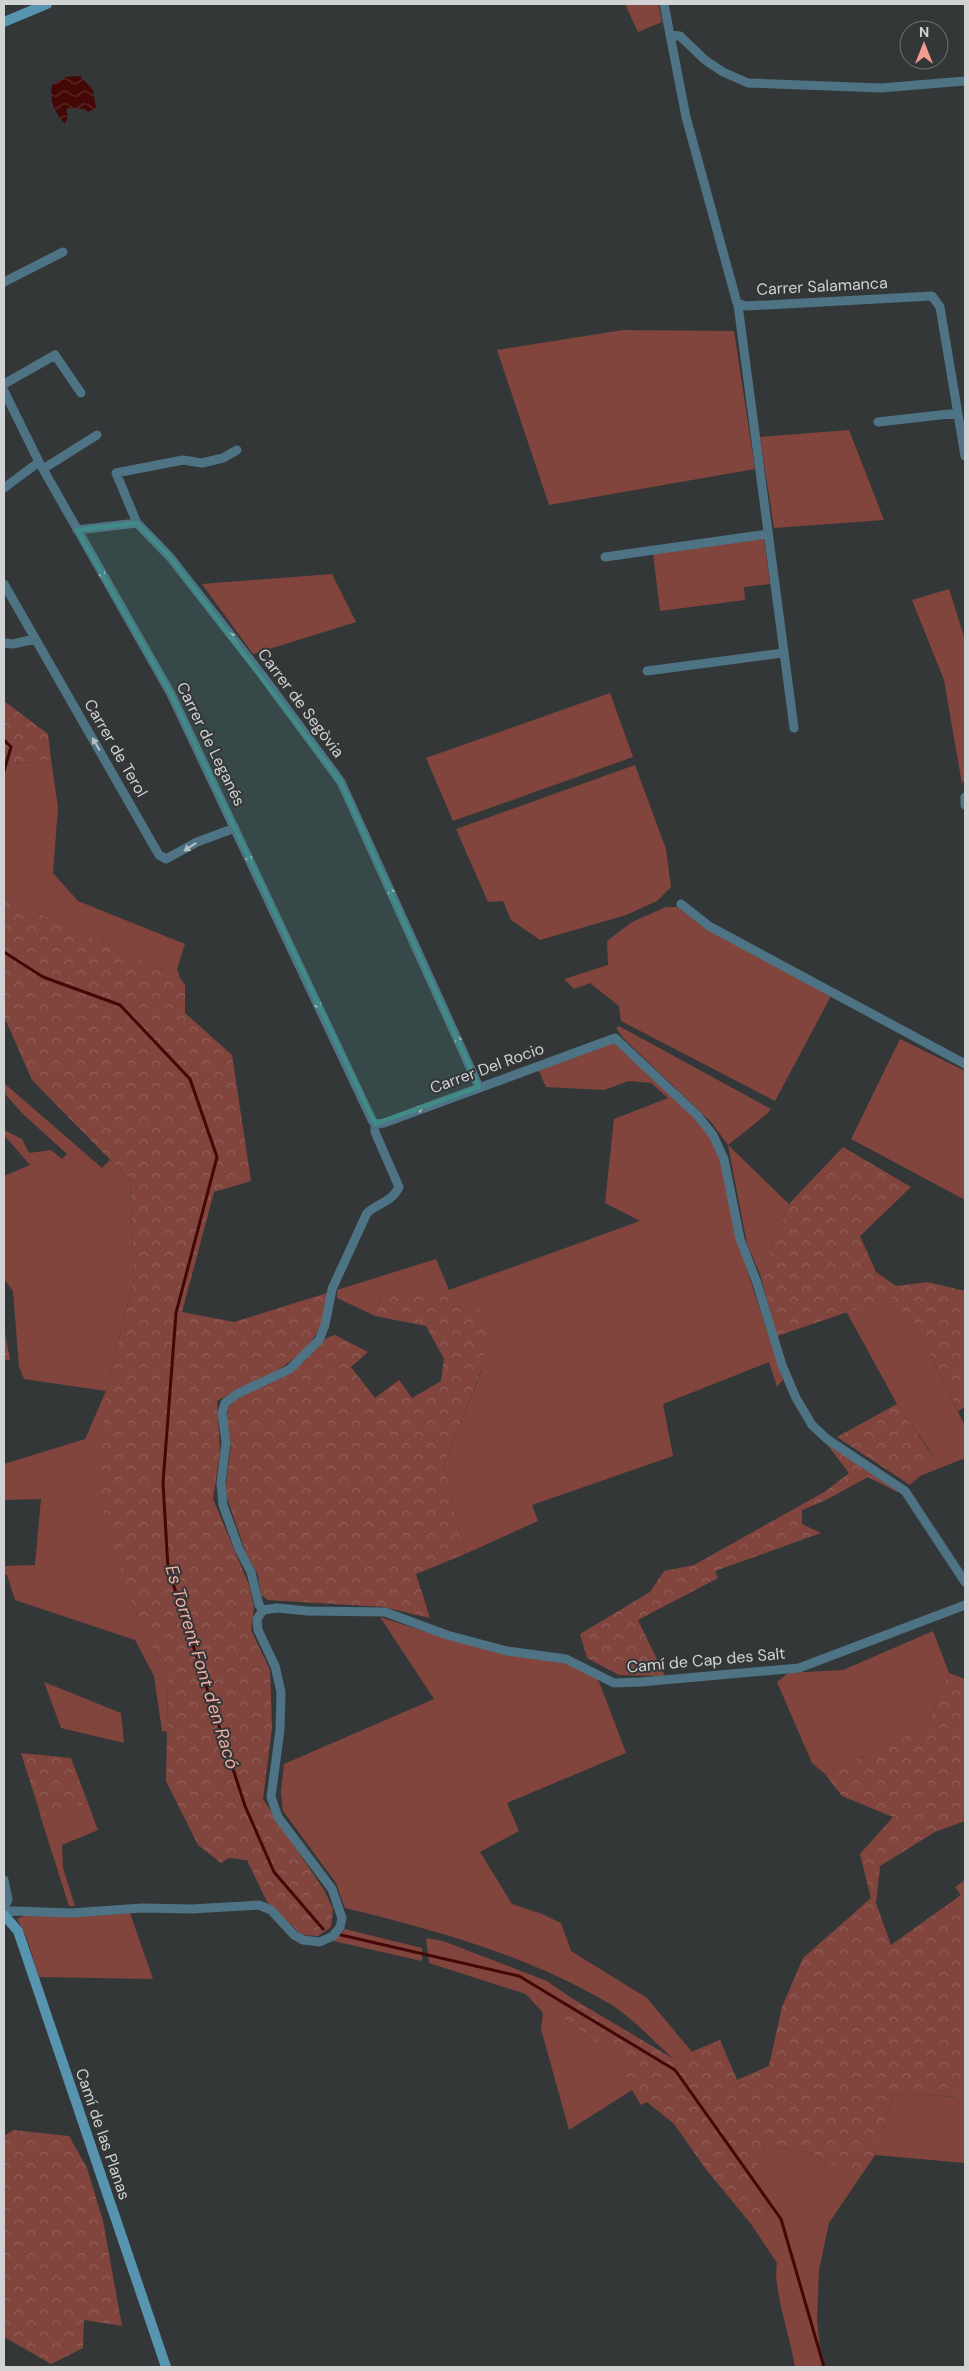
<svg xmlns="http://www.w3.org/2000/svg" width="969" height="2371" font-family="'DM Sans',sans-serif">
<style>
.green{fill:#81453e}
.forest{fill:url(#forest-crowns)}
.water{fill:url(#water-waves)}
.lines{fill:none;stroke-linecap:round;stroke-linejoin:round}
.stream{stroke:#430806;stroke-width:3}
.street{stroke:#4e7384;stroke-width:9}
.secondary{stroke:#5794b0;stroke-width:10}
.oneway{fill:#b7bfc3}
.marked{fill:#408d87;fill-opacity:0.2;stroke:#408d87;stroke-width:4;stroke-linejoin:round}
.labels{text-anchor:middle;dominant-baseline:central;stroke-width:4;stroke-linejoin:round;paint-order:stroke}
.street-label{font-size:16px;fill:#d1d2d3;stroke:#343738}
.water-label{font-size:18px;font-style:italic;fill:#f3aca2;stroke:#343738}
</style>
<defs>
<pattern id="forest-crowns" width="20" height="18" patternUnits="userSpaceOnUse" patternTransform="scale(1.25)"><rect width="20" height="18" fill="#81453e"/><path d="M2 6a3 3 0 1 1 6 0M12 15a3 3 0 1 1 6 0" fill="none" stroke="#925f59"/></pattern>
<pattern id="water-waves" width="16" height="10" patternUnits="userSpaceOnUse" patternTransform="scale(1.25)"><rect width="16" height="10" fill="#430806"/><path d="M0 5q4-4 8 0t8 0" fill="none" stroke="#5d2b29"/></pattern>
</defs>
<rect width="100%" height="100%" fill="#343738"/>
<!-- green -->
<path class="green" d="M625,4H658L662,22L638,32Z
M623,330L734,331L755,469L549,505L497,350Z
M849,430L884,520L774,528L760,437Z
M764,538L770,584L744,587L745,600L660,611L653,553Z
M332,574L356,622L253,654L202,584Z
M949,589L965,640V779L962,784L944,680L912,600Z
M610,693L633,757L453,821L426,758Z
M51,760L58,807L53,873L78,901L185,944L177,969L180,978L4,897V765Z
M635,765L666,849L671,887L657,901L626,915L540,940L511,920L503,901L488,902L456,829Z
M666,907H679L831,996L775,1101L621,1021L619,1006L590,983L574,989L564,979L608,965L607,941L632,922Z
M619,1026L771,1109L768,1113L728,1145L789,1204L760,1274L747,1244L728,1145L711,1122L624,1039L616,1028Z
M900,1039L965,1071V1200L851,1139Z
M613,1042L690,1112L709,1135L720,1159L737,1239L783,1380L777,1387L769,1362L663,1404L673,1456L532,1505L538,1521L465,1554L444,1465L482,1370L384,1290L375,1316L337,1298V1290L436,1259L449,1290L640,1221L605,1203L614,1119L668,1098L651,1083L629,1081L604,1090L546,1087L538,1069Z
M4,1083L102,1168L110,1160L130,1180L134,1279L106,1391L128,1594L168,1682L167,1732L162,1731L154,1676L135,1640L15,1600L7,1575L4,1574V1566L35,1565L41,1499L4,1500V1464L85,1439L106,1391L24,1379L19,1367L13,1291L4,1279V1176L30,1165L4,1135V1130L22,1139L29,1153L51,1150L62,1159L67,1154L24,1115L4,1093Z
M892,1296L919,1331L965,1426V1458L920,1476L910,1485L932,1454L897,1404L846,1311Z
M380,1617L454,1641L561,1662L593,1673L600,1684L626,1753L507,1803L519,1831L480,1852L512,1904L542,1914L561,1923L571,1951L647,1998L692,2052L674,2059C655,2043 631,2016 610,2004C529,1956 436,1930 345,1908L336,1883L283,1811L281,1792L284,1764L434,1699Z
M933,1631L949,1673L927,1726L825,1774L812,1763L777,1682L788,1673L843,1670Z
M44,1682L121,1713L124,1743L61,1728Z
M88,1803L98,1830L62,1845L63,1868L75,1906H69L40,1815Z
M130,1913L153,1979L39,1977L26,1936L17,1919L28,1914Z
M345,1929L422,1948V1961L333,1941Z
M426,1938L443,1941L547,1981L573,1999L564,2020L621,2060L632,2090L569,2130L541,2029L543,2013L526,1994L429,1963Z
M894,2093L959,2097L965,2093V2163L875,2155Z
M766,2146L809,2152L858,2180L829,2223L819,2270L817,2320L822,2367H795C791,2339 772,2287 777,2263L751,2224L770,2211L750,2185Z"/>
<!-- forest -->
<path class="forest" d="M4,701L48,734L51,760L4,765Z
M4,897L180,978L185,985V1013L232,1055L251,1181L214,1192L182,1312L234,1322L327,1293C325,1302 325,1315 321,1324C304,1365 254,1382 217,1401L220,1452L213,1499L249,1585L254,1608L251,1630L270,1670L272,1728L263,1799L324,1890L333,1909L331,1927L318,1936L302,1935L267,1902L247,1860L229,1858L221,1863L198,1845L166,1781L168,1682L128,1594L98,1492L106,1391L134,1279L130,1180L32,1080L6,1021L4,1022Z
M843,1147L911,1187L860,1236L876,1272L896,1286L928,1282L965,1291V1407L958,1411L919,1331L892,1297L777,1336L760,1274L789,1204Z
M384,1290H449L488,1316L482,1369L444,1465L465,1554L416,1574L430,1618L383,1607L268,1600L261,1595L258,1575L246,1553L225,1492L231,1446L226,1419L229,1406L244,1394L281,1378L303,1363L324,1339L335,1335L368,1352L351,1367L375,1398L399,1380L412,1398L441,1381L444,1359L426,1326L375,1316Z
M4,1328L10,1360H4Z
M897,1404L932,1455L910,1485L837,1437Z
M826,1443L900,1491L897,1492L868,1477L826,1500L802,1510V1524L821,1533L715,1571L718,1578L638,1620L665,1676L619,1675L587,1658L580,1634L650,1592L664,1571L694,1565L826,1491L849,1473Z
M949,1673L965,1679V1821L935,1832L880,1866L876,1903L891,1945L961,1895L955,1887L965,1880V2093L960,2097L894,2093L875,2155L858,2180L809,2152L766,2146L750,2185L770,2211L751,2224L705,2168L674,2124L647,2102L641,2105L632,2090L621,2060L564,2020L573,1999L674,2059L720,2040L737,2080L769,2066L782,2007L803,1958L871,1898L860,1854L893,1817L842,1796L825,1774L927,1726Z
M21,1753L71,1758L88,1803L41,1816Z
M13,2130L69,2136L87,2168L103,2221L122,2326L84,2320L83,2348L51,2364L4,2337V2136Z"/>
<!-- water -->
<path class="water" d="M80,76L93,90L96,108L88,112L85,109L68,108L66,111L68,116L65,124C54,112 49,101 52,85L66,77Z"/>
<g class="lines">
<!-- stream -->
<path class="stream" d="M4,740L11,747L4,771
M4,952L43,977L120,1005L190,1079L217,1157L176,1313L163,1483L168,1568L245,1806L274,1872L323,1929
M341,1935L519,1976L675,2070L781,2219L824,2367"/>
<!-- street -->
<path class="street" d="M664,4L686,117L737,303L746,306L932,296L940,307L965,456
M671,35L680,36L705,60L723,72L748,83L881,88L965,81
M4,282L63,252
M738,305L794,728
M4,384L55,355L81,393
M4,391L39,462L171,694L372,1120L375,1124L384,1123L615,1038L698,1116L713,1135L724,1159L740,1239L757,1283L782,1365L796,1398L812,1425L827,1439L905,1491L965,1582
M878,422L958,413
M237,450L223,458L202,463L183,460L116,473L137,523L170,557L262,675L341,782L479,1087
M43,469L97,435
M4,488L39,462
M77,530L137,523
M605,557L767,534
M4,584L159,855L166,859L197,842L235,828
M4,643L13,644L35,639
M647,671L783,653
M965,797V805
M681,904L709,926L965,1064
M263,1610L259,1605L251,1572L239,1549L223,1505L221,1483L226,1443L222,1413L225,1403L237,1394L290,1369L319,1340L325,1325L332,1289L367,1213C378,1203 392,1202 399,1187L375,1132V1124
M4,1880L8,1899L4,1910
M4,1913L14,1911L71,1913L142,1908L192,1909L259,1905L271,1910L294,1935L303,1940L320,1942L333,1936L340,1927L342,1918L332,1889L278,1817L271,1797L280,1730L281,1692L275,1666L258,1630L257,1619L263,1610L277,1608L308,1611L385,1612L447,1635L507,1651L566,1659L614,1683L641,1682L799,1668L965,1605"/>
<!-- secondary -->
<path class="secondary" d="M4,22L47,4
M4,1915L18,1931L166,2367"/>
</g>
<!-- one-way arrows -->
<defs><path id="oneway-solid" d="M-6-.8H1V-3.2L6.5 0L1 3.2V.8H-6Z" transform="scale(1.25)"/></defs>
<g class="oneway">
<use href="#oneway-solid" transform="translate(101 572) rotate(60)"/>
<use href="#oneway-solid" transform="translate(233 638) rotate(-128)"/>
<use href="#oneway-solid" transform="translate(96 744) rotate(-120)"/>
<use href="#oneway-solid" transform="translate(190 847) rotate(147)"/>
<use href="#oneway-solid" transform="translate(248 856) rotate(65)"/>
<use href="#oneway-solid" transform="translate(392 894) rotate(-114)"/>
<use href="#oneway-solid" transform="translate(317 1003) rotate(65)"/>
<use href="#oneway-solid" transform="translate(459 1042) rotate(-114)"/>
<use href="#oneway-solid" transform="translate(417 1110) rotate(-21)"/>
</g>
<!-- marked area -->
<path class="marked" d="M137,523L170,557L341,782L479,1087L375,1124L171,694L77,530Z"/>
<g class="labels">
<!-- street labels -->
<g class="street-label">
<text transform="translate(822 286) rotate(-3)">Carrer Salamanca</text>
<text transform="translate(301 703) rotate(53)">Carrer de Segòvia</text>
<text transform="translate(211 744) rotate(64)">Carrer de Leganés</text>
<text transform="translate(116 748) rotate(60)">Carrer de Terol</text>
<text transform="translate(487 1068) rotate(-20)">Carrer Del Rocio</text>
<text transform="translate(706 1660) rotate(-5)">Camí de Cap des Salt</text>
<text transform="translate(103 2134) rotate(71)">Camí de las Planas</text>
</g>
<!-- water labels -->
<g class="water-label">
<text transform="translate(202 1667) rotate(73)">Es Torrent Font d'en Racó</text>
</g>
</g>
<!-- border -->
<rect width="969" height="2371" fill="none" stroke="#d1d2d3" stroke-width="10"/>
<!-- north arrow -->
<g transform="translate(924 45)"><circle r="24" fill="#343738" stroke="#737576"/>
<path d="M0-4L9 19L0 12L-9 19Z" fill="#f59c91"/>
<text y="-8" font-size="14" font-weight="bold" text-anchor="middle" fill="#d1d2d3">N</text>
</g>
</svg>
